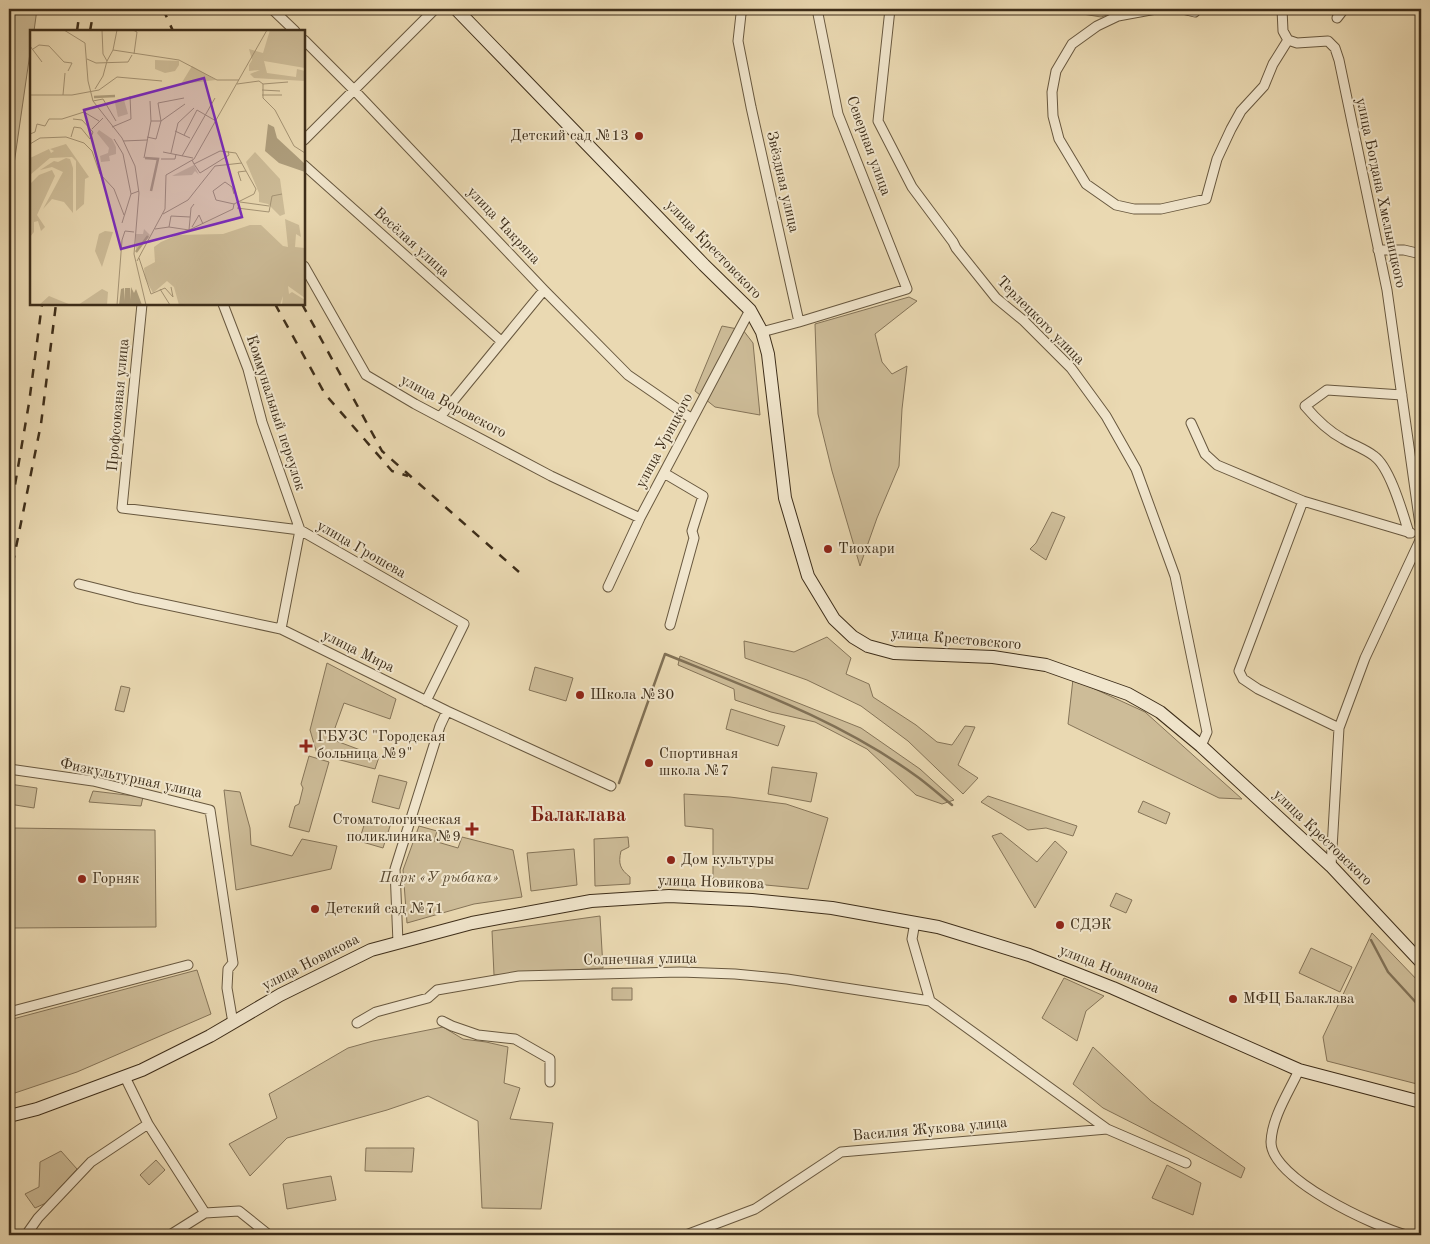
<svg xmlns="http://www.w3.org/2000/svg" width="1430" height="1244" font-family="'Old Standard TT',serif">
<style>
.green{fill:#cdbc98;stroke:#857458}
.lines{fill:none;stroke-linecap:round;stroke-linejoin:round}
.stream{stroke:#817156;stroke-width:2.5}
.minor-casing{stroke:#68583f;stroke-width:11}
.secondary-casing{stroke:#3d2d19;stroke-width:14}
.minor{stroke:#f1e6cd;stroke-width:9}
.secondary{stroke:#f1e6cd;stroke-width:12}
.rail{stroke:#3d2d19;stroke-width:2.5;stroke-dasharray:9 9;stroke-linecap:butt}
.poi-dot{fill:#8f2418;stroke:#f1e6cd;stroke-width:2}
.labels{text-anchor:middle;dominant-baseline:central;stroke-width:4;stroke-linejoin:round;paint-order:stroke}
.poi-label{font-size:15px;fill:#3d2d19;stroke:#f1e6cd;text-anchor:start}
.street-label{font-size:15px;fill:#3d2d19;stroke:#f1e6cd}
.park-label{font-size:15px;font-style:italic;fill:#5a4a32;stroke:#f1e6cd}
.district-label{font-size:20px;font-weight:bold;fill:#7a1f14;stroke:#f1e6cd}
.inset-river{fill:none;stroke:#af9f7e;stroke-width:2.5}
.inset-road{fill:none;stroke:#a59475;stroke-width:1}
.view{fill:#7b2cbf;fill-opacity:0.15;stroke:#7b2cbf;stroke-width:2.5}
.inset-edge{fill:none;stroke:#3d2d19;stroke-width:2.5}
</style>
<rect width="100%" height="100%" fill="#ead9b2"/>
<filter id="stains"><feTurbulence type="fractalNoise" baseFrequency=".004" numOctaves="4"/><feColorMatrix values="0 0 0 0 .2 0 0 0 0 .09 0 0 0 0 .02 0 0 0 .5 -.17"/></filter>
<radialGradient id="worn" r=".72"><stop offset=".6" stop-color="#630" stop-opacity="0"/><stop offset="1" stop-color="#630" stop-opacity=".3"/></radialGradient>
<!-- green -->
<path class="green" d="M9,9H37L34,31H31V46L9,199Z
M1052,9H1128L1101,17Z
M909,297L917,301L875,334L882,362L892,374L907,366L902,409L899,466L877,518L860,566L832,471L818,414L815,324Z
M722,326L743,330L753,343L760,415L715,407L695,391Z
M1052,512L1065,517L1046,560L1030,549L1036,543Z
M827,637L851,658L846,674L869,684L873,697L916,725L937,742L952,745L965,726L975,727L958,765L978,778L963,794L908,741L861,706L807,680L745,658L744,641L794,652Z
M680,656L861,728L920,769L954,800L942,804L916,795L867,749L815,722L771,712L735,700L734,689L678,665Z
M327,663L396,699L390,719L344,703L331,739L379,757L375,769L317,754L310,730Z
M535,667L573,678L566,701L529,690Z
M1073,679L1145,712L1242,799L1219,798L1068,724Z
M121,686L130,688L124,712L115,710Z
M731,709L785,726L778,746L726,729Z
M309,756L329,762L309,832L289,827L295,806L299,804L303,788L301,784Z
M772,767L817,773L811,802L768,794Z
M379,775L407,782L399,809L372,802Z
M9,784L37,788L34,808L9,804Z
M224,790L240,792L250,828L251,845L292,856L302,839L337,846L331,869L236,890Z
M93,791L143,797L141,806L89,802Z
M684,794L730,797L786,804L828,818L808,889L713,880V829L685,826Z
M988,796L1077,826L1073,836L1046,828L1028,830L981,802Z
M1143,801L1170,813L1166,824L1138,812Z
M367,816L391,823L383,848L359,841Z
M419,826L437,831L434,841L458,848L462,837L513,850L522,897L474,904L407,923L403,870Z
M12,828L155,830L156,927L13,928L9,927V829Z
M1001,833L1037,862L1055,841L1067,852L1035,908L992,836Z
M628,837L629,847L621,851C618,864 620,869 630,877V884L595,886L594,839Z
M574,849L577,885L531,891L527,853Z
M1116,893L1132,900L1126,913L1110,906Z
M600,916L603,968L494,975L492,931Z
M1372,933L1421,984V1085L1327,1061L1323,1037Z
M1311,948L1352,967L1340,992L1299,973Z
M197,970L211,1014L77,1072L9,1095V1020Z
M1064,978L1104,996L1086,1011L1077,1041L1042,1018Z
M612,988H632V1000H612Z
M443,1027L463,1039L486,1042L508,1047L504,1083L520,1088L510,1119L553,1123L541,1209L482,1208L478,1121L428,1096L387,1110L287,1138L250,1176L229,1144L277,1118L269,1094L348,1048L373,1041Z
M1093,1047L1151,1101L1245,1168L1241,1178L1103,1108L1073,1084Z
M366,1148H414L412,1172L365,1171Z
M61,1151L77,1169L46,1203L35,1208L25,1194L39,1187L40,1162Z
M156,1160L165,1170L149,1185L140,1175Z
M1167,1165L1201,1183L1193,1215L1152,1198Z
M331,1176L336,1200L287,1209L283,1184Z"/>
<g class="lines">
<!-- stream -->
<path class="stream" d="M619,783L665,654C752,689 843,722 919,778C931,787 941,796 952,805
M1371,940L1388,972L1421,1008"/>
<defs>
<path id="minor" d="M272,9L295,31
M744,9L741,14L738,41L751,107L799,322L762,332
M890,9L878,121L912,187L953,242L956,248L996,298L1024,321L1071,368L1106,416L1136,469L1175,576L1207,732L1201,746
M1156,9L1118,16L1097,26L1072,44L1056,71L1052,92L1053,116L1059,139L1086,184L1116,205L1134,209H1161L1206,199L1217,159L1231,129L1241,111L1264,86L1273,64L1288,40
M1182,9L1195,12
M1282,9L1283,31L1288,40L1297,43L1328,41L1335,48L1339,60L1387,290L1421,532
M1337,18L1344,9
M304,40L354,90L544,290L628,375L692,419
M304,140L435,9
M304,165L501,341
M1378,250H1404L1421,254
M304,266L366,375L415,404L551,476L640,518
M142,304L122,508L300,530L464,624L426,701
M223,304L248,369L262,422L300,530L281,629
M799,322L907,289L838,114L817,9
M1402,395L1327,390L1305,406C1316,419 1328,431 1343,439C1353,445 1365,449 1374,456C1390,467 1403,514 1409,533
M440,417L544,290
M1191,423L1205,454L1217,465L1303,501L1411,533
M664,473L703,496L692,531L694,538L670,625
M1303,501L1239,671L1243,679L1258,689L1339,728
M79,584L135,598L281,629L447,711L611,786
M608,587L640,518L750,310
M9,769L93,781L210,810L233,963L228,969L227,988L233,1023
M1331,866L1339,728L1365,658L1421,538
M915,922L912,939L930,1001L1107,1129L1186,1163
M398,943L395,869L440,726L447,711
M9,1012L188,965
M442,1021L452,1026L478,1035L515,1039L550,1059V1082
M357,1023L376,1012L428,998L437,990L519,976L680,972L735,974L787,979L930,1001
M1299,1070C1289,1092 1272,1117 1271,1142C1271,1179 1374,1226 1406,1235
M125,1077L148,1124L205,1213
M26,1235L38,1218L91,1162L148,1124
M170,1235L205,1213L239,1211L269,1235
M686,1235L755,1209L841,1152L1107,1129"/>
<path id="secondary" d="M456,9L704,265L750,310L762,332L768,354L785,498L808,576L834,619L853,637L868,646L894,653L993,657L1046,665L1128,694L1160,712L1201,746L1331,866L1421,962
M9,1116L37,1109L142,1070L210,1036L280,995L371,950L472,923L591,901L669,896L752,900L832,908L938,927L1029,955L1113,988L1299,1070L1421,1102"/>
</defs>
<!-- minor casing -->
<use href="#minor" class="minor-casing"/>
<!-- secondary casing -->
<use href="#secondary" class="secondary-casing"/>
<!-- minor -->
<use href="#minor" class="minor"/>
<!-- secondary -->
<use href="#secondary" class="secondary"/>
<!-- rail -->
<path class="rail" d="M163,9L173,31
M77,31L80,9
M90,31L94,9
M275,304L325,394L392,471L408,476
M302,304L382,451L519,572
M9,520L29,403L42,304
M9,582L41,424L56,304"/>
</g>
<!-- markers -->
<g class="poi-dot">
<circle cx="639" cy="136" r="5"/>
<circle cx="828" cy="549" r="5"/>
<circle cx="580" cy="695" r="5"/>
<path d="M303.5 738.5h5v5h5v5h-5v5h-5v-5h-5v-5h5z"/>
<circle cx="649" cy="763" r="5"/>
<path d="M469.5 821.5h5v5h5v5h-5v5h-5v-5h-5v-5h5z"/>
<circle cx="671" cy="860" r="5"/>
<circle cx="82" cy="879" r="5"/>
<circle cx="315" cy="909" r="5"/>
<circle cx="1060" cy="925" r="5"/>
<circle cx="1233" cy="999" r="5"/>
</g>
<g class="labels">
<!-- poi labels -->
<g class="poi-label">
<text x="629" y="136" text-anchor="end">Детский сад №13</text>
<text x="838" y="549">Тиохари</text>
<text x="590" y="695">Школа №30</text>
<text x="317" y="737">ГБУЗС "Городская<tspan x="317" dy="17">больница №9"</tspan></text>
<text x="659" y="754">Спортивная<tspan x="659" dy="17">школа №7</tspan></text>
<text x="461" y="820" text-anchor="end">Стоматологическая<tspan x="461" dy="17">поликлиника №9</tspan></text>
<text x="681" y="860">Дом культуры</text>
<text x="92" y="879">Горняк</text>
<text x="325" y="909">Детский сад №71</text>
<text x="1070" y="925">СДЭК</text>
<text x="1243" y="999">МФЦ Балаклава</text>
</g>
<!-- street labels -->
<g class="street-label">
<text transform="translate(868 146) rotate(70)">Северная улица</text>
<text transform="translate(782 182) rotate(77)">Звёздная улица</text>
<text transform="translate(1380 193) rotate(78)">улица Богдана Хмельницкого</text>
<text transform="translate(503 226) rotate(47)">улица Чакряна</text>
<text transform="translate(411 243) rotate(42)">Весёлая улица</text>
<text transform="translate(713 250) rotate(46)">улица Крестовского</text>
<text transform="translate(1040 321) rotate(45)">Терлецкого улица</text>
<text transform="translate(119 405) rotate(-85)">Профсоюзная улица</text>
<text transform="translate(453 407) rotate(28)">улица Воровского</text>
<text transform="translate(275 413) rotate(72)">Коммунальный переулок</text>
<text transform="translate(665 441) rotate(-62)">улица Урицкого</text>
<text transform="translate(361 550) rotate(30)">улица Грошева</text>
<text transform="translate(956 640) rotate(5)">улица Крестовского</text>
<text transform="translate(358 652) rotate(26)">улица Мира</text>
<text transform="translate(131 779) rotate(12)">Физкультурная улица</text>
<text transform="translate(1322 838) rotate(44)">улица Крестовского</text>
<text transform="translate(711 883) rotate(2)">улица Новикова</text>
<text transform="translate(640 960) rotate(-1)">Солнечная улица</text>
<text transform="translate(311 963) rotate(-27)">улица Новикова</text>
<text transform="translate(1109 970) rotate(22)">улица Новикова</text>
<text transform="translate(930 1130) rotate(-5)">Василия Жукова улица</text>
</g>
<!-- park labels -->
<g class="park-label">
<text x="439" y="878">Парк «У рыбака»</text>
</g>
<!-- district labels -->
<g class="district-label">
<text x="578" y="816">Балаклава</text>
</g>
</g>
<!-- overview -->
<g transform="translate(30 30)">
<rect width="275" height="275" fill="#ead9b2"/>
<path d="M240,0H275V38L234,31L237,43L266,47L267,39L275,41V51L224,48L220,44L230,40L219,41V35L222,30L219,19L233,23ZM125,30L149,31V35L145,41L135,43L125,39ZM162,36L186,50L151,54ZM88,69L94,70L98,84L88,87L85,73ZM69,100L82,109L86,117V124L79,126L80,131L71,132L70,126L78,123L79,118L67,103ZM36,114L59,147L55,149L54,174L46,181V131L42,127L20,128L0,145V128L19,119L21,123L24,121L20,119ZM225,122L250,149L255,184L250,186L238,174L229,172V163L216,132ZM36,128L40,129L43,138V183L34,172L22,169L13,179L33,142L22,137L10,140L24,131L28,132ZM164,135L169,145L165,141L162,145L142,146ZM22,140L25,146L7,185L15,197L11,201L8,191L4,192V202L0,207V154L9,145ZM255,189L269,195L271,207L266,204L265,217L275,218V268L258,256L259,264L262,262L275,270V275H252L253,266L250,275H149L144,257L137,251L123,263L115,248L114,238L125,232L124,217L131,212L147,205L193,204L220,195H231L253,216L258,217ZM114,199L120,205L106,223V204H113ZM75,201L83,202L72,237L65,221L69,204ZM72,259L78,262L77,275H48ZM19,266L41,275H9Z" fill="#cdbc98"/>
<path d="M238,94L244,97L247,108L275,134V142L249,133L235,121ZM101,257L104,263L106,259L112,275H89L91,259L94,258L95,271V258H100V270Z" fill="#af9f7e"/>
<path class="inset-river" d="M64,67L85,66M115,128L128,129L121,161M106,222L118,206"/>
<path class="inset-road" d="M34,0L55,13L58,51L63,71L92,108L105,136L109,163L104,224L116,275M103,0L107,2L104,24M0,16L12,32M3,19L9,15L19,16L34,32L42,33L38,41M83,20L87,0M57,29L66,33L98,32L102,25M77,31L83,20L149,30L187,50H209M207,54L229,51L233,54M233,54V68L245,80L264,116L275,123M233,54L258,52M65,59L73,46L77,31L73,24L72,0M232,60L250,61M0,65H42L69,60L87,47L132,51M33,65L35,43M232,65H252M63,71L73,69L86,91M167,80L186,91M121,91H131L155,74M82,97L101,89L100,66M62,99L73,88M145,101L160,108M0,104L5,102L7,94L15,96L19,89H32L54,82L69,91M154,105L167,80M41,107L44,97L51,98L60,109L63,102L52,90L43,89M117,107L126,109L131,91L128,73L154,68M84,109L93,124L101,164M93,111L117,110M0,114L10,108L36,107L54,113L62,121L70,144L84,159L94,185M133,122L163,128M141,123L148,93L164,78M152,126L185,68M114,128L121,91L120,71M131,129H145L146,124M162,130L164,134L190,121L206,123L226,159L224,164L204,174M164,134L170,143L199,125L198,121M211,151L208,142L216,141M210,172L239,176M204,174L186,170L183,161L195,152L202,157L204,164M207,178L239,182L242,166L252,164M133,184L158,170L185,136L212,133M92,193L101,164L109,161M139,197L141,186L160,187M162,197L169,185L173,194M125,199L139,197L159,200L203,179L204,174M159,200L161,178L164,174M109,228L121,264L135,258L143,267L141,257M107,231L135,179L136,145L164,129L237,0M130,259L140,275M87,275L92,210L95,201L104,202"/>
<path class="view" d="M174,48L212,187L91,219L54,80Z"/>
<rect width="275" height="275" class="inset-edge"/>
</g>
<!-- margin -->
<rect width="1430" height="1244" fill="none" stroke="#ead9b2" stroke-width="30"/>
<rect x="10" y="10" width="1410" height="1224" fill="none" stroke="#3d2d19" stroke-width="2.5"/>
<rect x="15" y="15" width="1400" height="1214" fill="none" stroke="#3d2d19"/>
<rect width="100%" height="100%" filter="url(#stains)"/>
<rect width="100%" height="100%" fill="url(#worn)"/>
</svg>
